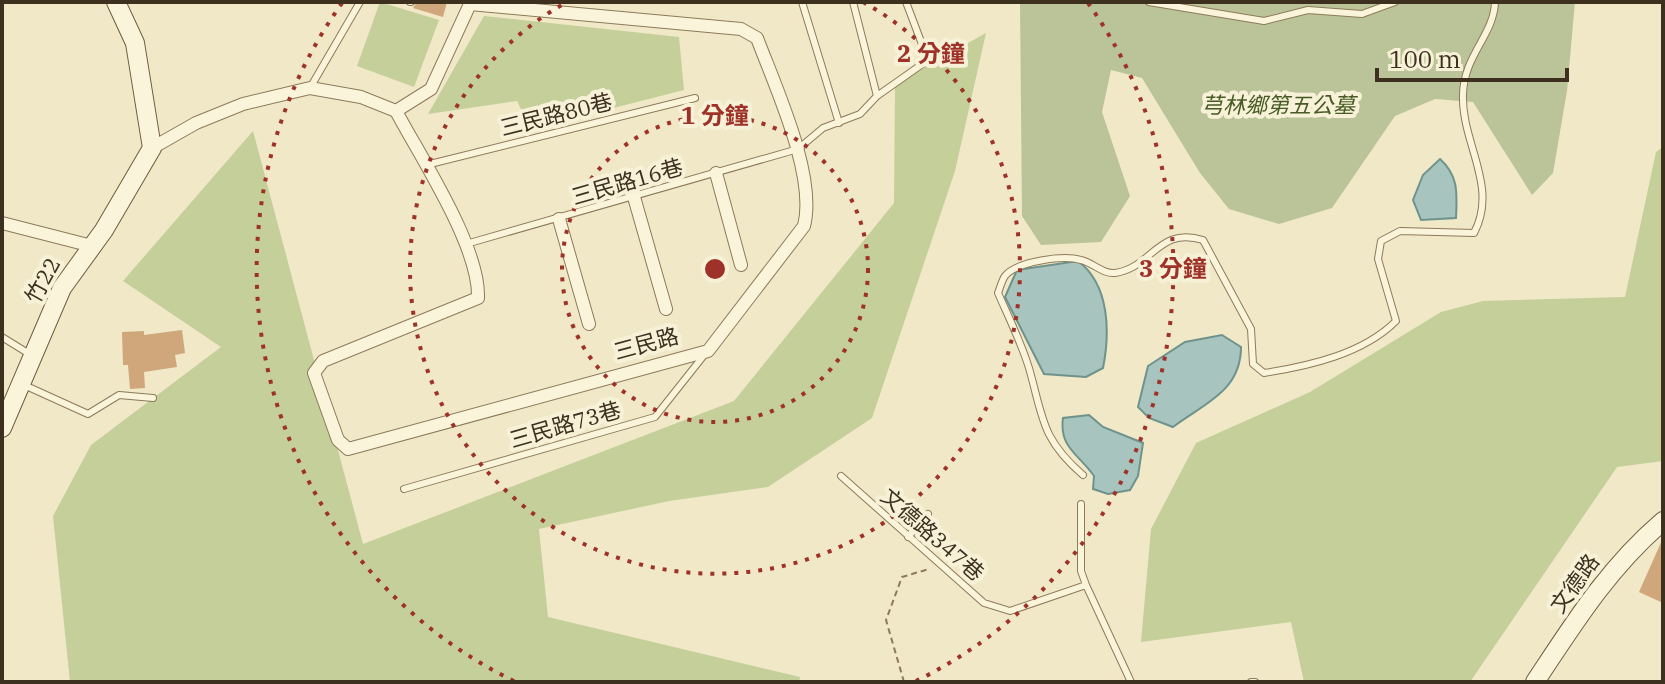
<svg xmlns="http://www.w3.org/2000/svg" width="1665" height="684" font-family="'IBM Plex Serif','Noto Sans TC',serif">
<style>
.green{fill:#c4cf9a}
.cemetery{fill:#bbc499}
.water{fill:#a8c4be;stroke:#6e938d;stroke-width:2}
.building{fill:#d0a67b}
.lines{fill:none;stroke-linecap:round;stroke-linejoin:round}
.lane-casing{stroke:#8d7a5b;stroke-width:8}
.street-casing{stroke:#8d7a5b;stroke-width:14}
.secondary-casing{stroke:#6f5b3e;stroke-width:20}
.path{stroke:#8d7a5b;stroke-width:2;stroke-dasharray:6 4;stroke-linecap:butt}
.lane{stroke:#faf4db;stroke-width:6}
.street{stroke:#faf4db;stroke-width:12}
.secondary{stroke:#faf4db;stroke-width:18}
.ring{fill:none;stroke:#9f3228;stroke-width:4;stroke-dasharray:4 8}
.labels{text-anchor:middle;dominant-baseline:central;stroke-width:8;stroke-linejoin:round;paint-order:stroke}
.park-label{font-size:22px;font-style:italic;fill:#485a25;stroke:#f7f1d7}
.street-label{font-size:22px;fill:#3d301f;stroke:#f7f1d7}
.centre{fill:#9f3228;stroke:#f7f1d7;stroke-width:4}
.ring-label{font-size:24px;text-anchor:middle;font-weight:bold;fill:#9f3228;stroke:#f7f1d7;stroke-width:8;stroke-linejoin:round;paint-order:stroke}
</style>
<rect width="100%" height="100%" fill="#f0e8c7"/>
<!-- green -->
<path class="green" d="M380,2L439,20L414,87L357,66Z
M484,16L679,37L684,90L531,129L517,101L428,114Z
M986,33L955,171L872,418L768,487L669,501L539,529L548,617L800,677L799,682H70L53,516L91,445L221,347L123,281L253,131L363,544L734,401L894,203L895,84Z
M1663,147V461L1617,467L1470,682H1304L1291,622L1141,642L1151,529L1196,443L1310,392L1441,312L1483,301L1625,297L1656,152Z"/>
<!-- cemetery -->
<path class="cemetery" d="M1020,2H1575L1567,91L1553,173L1532,195L1473,102L1435,99L1395,116L1332,208L1279,224L1229,209L1200,173L1142,78L1111,70L1102,112L1130,196L1101,242L1041,245L1022,216Z"/>
<!-- water -->
<path class="water" d="M1440,159C1459,176 1457,194 1456,218L1421,220L1413,200L1423,175Z
M1078,261C1110,285 1110,333 1103,368L1086,377L1044,374L1005,297L1017,270Z
M1222,335L1241,347C1241,391 1205,403 1173,427L1149,418L1138,407L1148,366L1185,342Z
M1089,415L1103,427L1143,443L1138,476L1130,490L1108,494L1093,489L1094,476C1079,454 1059,448 1063,418Z"/>
<!-- building -->
<path class="building" d="M417,2H447L443,17L413,8Z
M182,330L185,353L175,355L177,367L144,372L145,388L130,389L128,365H123L122,332L144,331V335Z
M1663,538V603L1639,592Z"/>
<g class="lines">
<defs>
<path id="lane" d="M410,2H411
M802,2L839,123
M853,2L877,96
M1149,2L1264,21L1308,10L1362,14L1395,2
M310,88L360,2
M426,165L695,98
M466,244L798,149L823,128L860,114L877,96L928,60L906,2
M2,337L31,355
M24,385L88,414L119,395L153,398
M1083,475C1041,439 1043,417 1029,368C1021,342 1009,318 998,293C1000,288 1002,280 1005,276C1017,261 1064,255 1081,260C1094,263 1102,274 1115,273C1152,268 1158,226 1203,240L1251,329L1253,364L1264,373C1309,366 1363,354 1396,321L1378,259L1381,241L1400,231L1474,233C1499,186 1461,143 1463,94C1464,55 1494,35 1495,2
M841,476L984,603L1010,611L1086,585L1131,682
M404,489L655,417L705,354
M1081,504V571L1086,585
M908,537L928,514
M1251,682H1255"/>
<path id="street" d="M152,148L196,123L243,104L310,88L361,97L396,111L431,89L470,4L741,29L757,38C775,86 817,176 804,226L708,351L348,449L338,440L314,373L323,361L478,298C480,247 421,158 396,111
M716,173L741,265
M634,197L666,309
M559,219L589,324
M2,223L92,246"/>
<path id="secondary" d="M2,428L62,288L104,230L152,148L135,43L116,2
M1535,682C1574,623 1609,567 1663,521"/>
</defs>
<!-- lane casing -->
<use href="#lane" class="lane-casing"/>
<!-- street casing -->
<use href="#street" class="street-casing"/>
<!-- secondary casing -->
<use href="#secondary" class="secondary-casing"/>
<!-- path -->
<path class="path" d="M904,682L886,620L902,577L929,569"/>
<!-- lane -->
<use href="#lane" class="lane"/>
<!-- street -->
<use href="#street" class="street"/>
<!-- secondary -->
<use href="#secondary" class="secondary"/>
</g>
<!-- distance rings -->
<g class="ring">
<circle cx="715" cy="269" r="153"/>
<path d="M863 2A305 305 0 1 1 567 2"/>
<path d="M514 681A458 458 0 0 1 342 3M1088 3A458 458 0 0 1 916 681"/>
</g>
<g class="labels">
<!-- park labels -->
<g class="park-label">
<text x="1278" y="104">芎林鄉第五公墓</text>
</g>
<!-- street labels -->
<g class="street-label">
<text transform="translate(556 114) rotate(-14)">三民路80巷</text>
<text transform="translate(627 181) rotate(-16)">三民路16巷</text>
<text transform="translate(42 280) rotate(-61)">竹22</text>
<text transform="translate(646 343) rotate(-15)">三民路</text>
<text transform="translate(565 424) rotate(-16)">三民路73巷</text>
<text transform="translate(933 534) rotate(41)">文德路347巷</text>
<text transform="translate(1574 583) rotate(-54)">文德路</text>
</g>
</g>
<circle cx="715" cy="269" r="12" class="centre"/>
<g class="ring-label">
<text x="931" y="62">2 分鐘</text>
<text x="715" y="124">1 分鐘</text>
<text x="1173" y="277">3 分鐘</text>
</g>
<!-- border -->
<rect width="1665" height="684" fill="none" stroke="#3d301f" stroke-width="8"/>
<!-- scale -->
<path d="M1377 68v12h190v-12" fill="none" stroke="#3d301f" stroke-width="4"/>
<text x="1389" y="68" font-size="24" fill="#3d301f" stroke="#f7f1d7" stroke-width="6" paint-order="stroke">100 m</text>
</svg>
